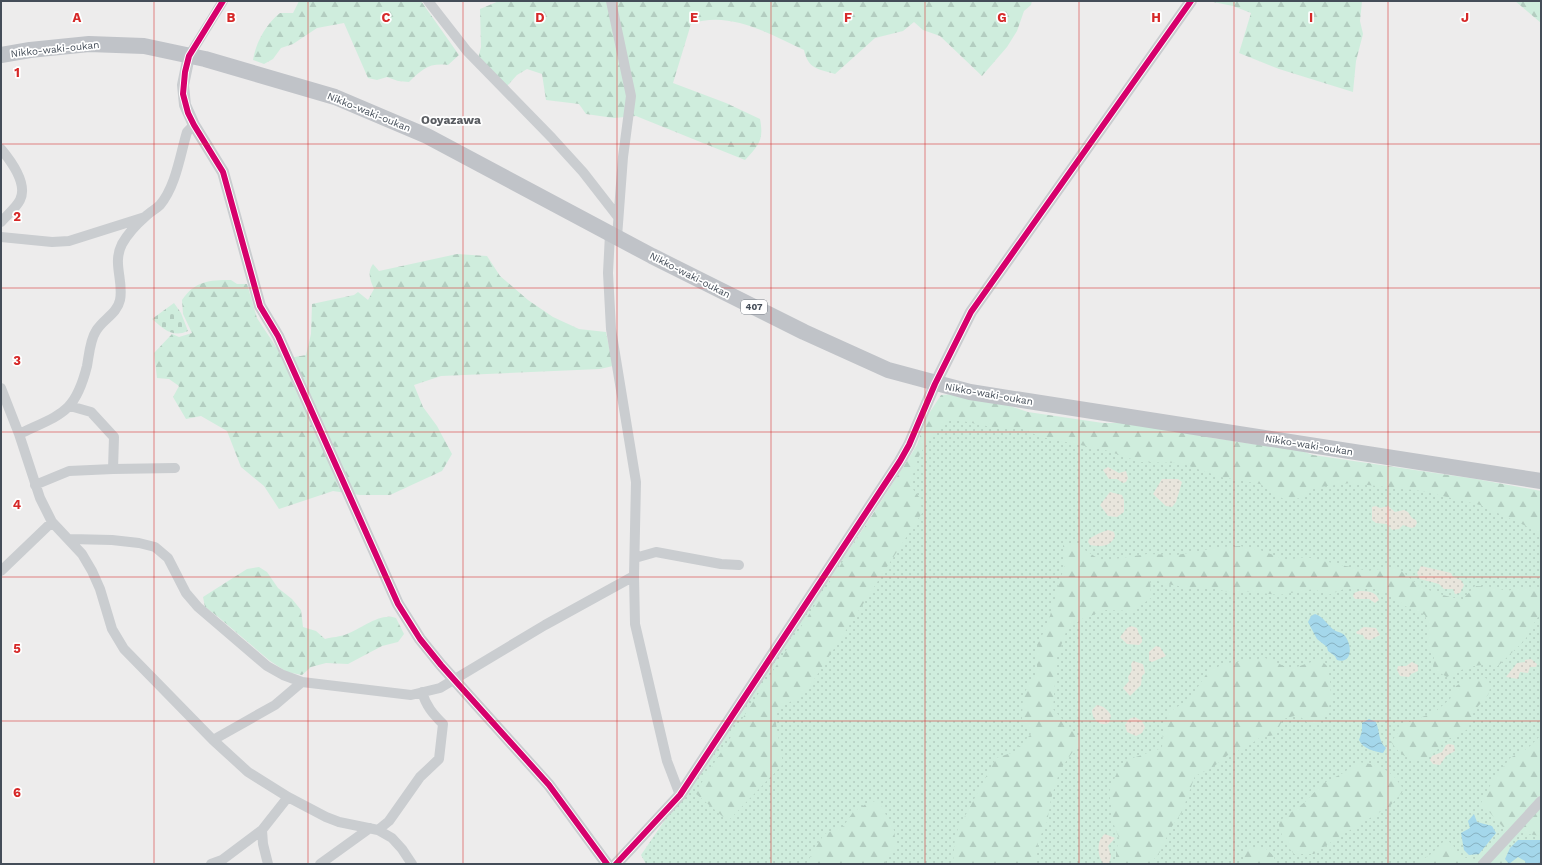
<svg xmlns="http://www.w3.org/2000/svg" width="1542" height="865" font-family="'Work Sans',sans-serif">
<style>
.grass{fill:url(#grass-dots)}
.forest{fill:url(#forest-firs)}
.sand{fill:url(#sand-dots)}
.cemetery{fill:url(#cemetery-stones)}
.water{fill:url(#water-waves)}
.lines{fill:none;stroke-linecap:round;stroke-linejoin:round}
.minor{stroke:#cacdd0;stroke-width:10}
.tertiary{stroke:#cacdd0;stroke-width:12}
.trunk{stroke:#c0c3c8;stroke-width:16}
.cycleway-casing{stroke:#fff;stroke-width:8}
.cycleway{stroke:#d6006c;stroke-width:6}
.grid{fill:none;stroke:#d62828;stroke-width:1;stroke-opacity:0.55}
.labels{text-anchor:middle;dominant-baseline:central;stroke-width:3.5;stroke-linejoin:round;paint-order:stroke}
.shield{fill:#fff;stroke:#7c828a;stroke-width:1}
.shield-label{font-size:9px;font-weight:bold;fill:#444d58}
.street-label{font-size:10px;fill:#444d58;stroke:#fff}
.quarter-label{font-size:12px;font-weight:bold;fill:#585b60;stroke:#fff}
.grid-label{font-size:13px;text-anchor:middle;font-weight:bold;fill:#d62828;stroke:#fff;stroke-width:3.5;stroke-linejoin:round;paint-order:stroke}
</style>
<defs>
<pattern id="grass-dots" width="8" height="8" patternUnits="userSpaceOnUse"><rect width="8" height="8" fill="#cfeddd"/><path d="M2 2h.1M6 6h.1" fill="none" stroke="#b3cdc0" stroke-width="1.8" stroke-linecap="round"/></pattern>
<pattern id="forest-firs" width="22" height="20" patternUnits="userSpaceOnUse"><rect width="22" height="20" fill="#cfeddd"/><path d="M5 1l3.5 6h-7zM16 11l3.5 6h-7z" fill="#b3cdc0"/></pattern>
<pattern id="sand-dots" width="8" height="8" patternUnits="userSpaceOnUse"><rect width="8" height="8" fill="#e8e5dc"/><path d="M2 2h.1M6 6h.1" fill="none" stroke="#c8c6bf" stroke-width="1.8" stroke-linecap="round"/></pattern>
<pattern id="cemetery-stones" width="16" height="16" patternUnits="userSpaceOnUse"><rect width="16" height="16" fill="#cfeddd"/><path d="M2 7V4a2 2 0 0 1 4 0v3zM10 15v-3a2 2 0 0 1 4 0v3z" fill="#b3cdc0"/></pattern>
<pattern id="water-waves" width="16" height="10" patternUnits="userSpaceOnUse"><rect width="16" height="10" fill="#a4d7eb"/><path d="M0 5q4-4 8 0t8 0" fill="none" stroke="#87b1c1"/></pattern>
</defs>
<rect width="100%" height="100%" fill="#edecec"/>
<!-- grass -->
<path class="grass" d="M946,407L1541,507V864H646L641,855Z"/>
<!-- forest -->
<path class="forest" d="M299,1H421L459,55L448,65C428,63 423,69 409,82L398,81L387,77L377,80L368,78L344,23L317,28L293,44L281,48L273,59L264,64L253,60C256,42 266,24 280,13H293Z
M499,1L518,2L1032,1L1031,5L1024,11L1017,31L1007,47L982,76L940,36L923,30L914,22L903,31L875,38L835,74C818,69 808,69 804,50C770,34 729,10 691,24L673,83L726,103L760,119C764,140 759,145 745,160L636,116L614,118L586,114L579,104L546,100L542,74L527,69L517,75L507,86L478,59L481,47L480,9Z
M1208,1H1362L1360,21L1363,34L1356,61L1353,92L1279,69L1239,53L1251,13L1233,6Z
M1515,1H1541V23Z
M457,254L487,256L500,276L528,300L553,317L579,329L606,332L613,366L600,369L441,376L414,385L423,407L437,426L452,454L442,471L390,495H360L333,491L279,509L264,486L241,467L227,431L201,416L186,419L173,397L179,386L169,379L157,378L154,353L172,334L179,337L192,333L183,314L182,300C195,281 209,280 231,280L237,284H247L257,318L284,359L306,355L311,334L312,304L354,295L358,292L368,300L374,289C370,280 367,272 373,264L379,271Z
M956,394L995,401L1028,412L1103,423H1126L1191,432L1213,438L1253,444L1294,448L1313,455L1476,479L1541,491V533L1480,505L1422,491L1350,483L1313,488L1302,498L1285,500L1260,484L1221,477L1180,463L1140,462L1105,450L1041,437L1020,428H996L948,418C928,441 912,457 912,488L920,498L922,513L806,692L774,712L783,764L728,821L695,793L917,445L926,418L941,395Z
M1063,545H1077L1102,561L1147,554L1177,555L1221,547L1240,546L1263,551L1286,560L1306,557L1368,571L1391,567L1401,571L1421,587L1439,594L1462,600L1475,586L1493,587L1507,591L1522,587H1541V615L1537,618L1525,640L1498,666C1476,663 1466,667 1447,677L1433,669L1434,656L1427,648L1429,630L1425,615L1405,606L1392,595L1371,587L1347,588L1328,595L1314,589L1279,595L1253,592H1228L1212,588H1191L1166,584L1150,578L1151,598L1133,611L1106,610L1082,619L1067,629L1057,657L1053,709L1081,740L1060,770L1051,799L1047,822L1038,841L1036,864H953L955,835L996,758L1014,752L1031,734L1022,719L1023,695L1037,672V645L1047,626L1064,567Z
M259,567L267,572L278,588L292,599L301,610L303,627L316,631L325,639C332,637 340,637 347,634C361,629 380,612 396,618L404,634L398,642L382,646L348,664L326,663L311,667L302,675L287,672L270,661L217,616L205,607L203,597L247,569Z
M1265,658L1291,669L1320,659L1327,666L1330,679L1331,699L1328,711L1319,723H1308L1298,715L1283,719L1275,735L1261,737L1245,748L1228,755L1212,768L1195,776L1182,812L1171,828L1160,852L1150,864H1116V853L1119,838L1114,825L1109,792L1118,770L1127,760L1162,748L1163,732L1169,712L1190,699L1209,670L1227,663Z
M1486,678L1491,685L1488,695L1474,711L1468,729C1460,734 1453,736 1445,741C1441,743 1439,749 1435,752C1418,768 1402,758 1391,742L1404,724L1435,712L1450,699L1456,686L1468,679L1479,680Z
M1541,735V836L1528,834L1520,828L1503,827L1481,803L1492,782L1510,758L1528,748Z
M1358,762C1382,765 1391,770 1404,790L1390,806L1337,838L1314,854H1294L1284,842L1278,822L1305,802L1322,784L1343,773Z
M878,800L894,830L896,845L884,864H806L824,834L843,827L853,812L866,804Z
M1501,837L1508,843L1511,857L1522,862V864H1416L1431,854L1446,839L1455,847L1459,857L1476,859Z
M1245,848H1265L1274,856L1275,864H1242Z"/>
<!-- sand -->
<path class="sand" d="M1108,467L1119,473L1126,471L1128,478L1126,482L1123,483L1117,479H1109L1103,470Z
M1162,479H1178L1182,482L1176,502L1172,507L1166,506L1153,494Z
M1110,492L1122,495L1124,500V512L1117,517L1108,516L1100,505Z
M1376,506L1380,508L1388,506L1395,512L1404,510L1408,512L1412,518L1416,520L1417,523L1415,527L1411,528L1403,525L1399,529L1392,530L1387,524L1376,523L1372,520V507Z
M1108,530L1114,532L1115,536C1111,547 1100,547 1090,545L1088,542L1089,539C1095,535 1101,532 1108,530Z
M1421,566L1451,573L1453,577L1461,580L1464,585L1460,593L1455,594L1453,589H1444L1439,584L1420,579L1417,573Z
M1359,591C1367,591 1376,591 1379,600L1375,603L1369,599H1355L1353,596L1354,593Z
M1131,626L1137,628L1139,634L1142,637V642L1139,645L1127,644L1120,637L1127,628Z
M1364,627L1376,628L1380,635L1370,640L1365,639L1363,635L1357,634L1356,632Z
M1156,646L1160,647L1166,656L1152,662L1149,661V652Z
M1531,659L1537,664L1536,667H1530L1528,673L1520,672L1518,679L1506,677L1517,663L1525,662V660Z
M1133,661L1143,664L1145,673L1142,676L1141,685L1130,696L1123,688L1129,681L1128,677L1132,670L1131,664Z
M1412,662L1418,665V671L1411,674L1409,677L1400,676L1397,670L1398,666H1406Z
M1097,705C1103,706 1109,710 1111,716L1109,723C1099,727 1092,719 1092,710Z
M1135,717L1142,721L1145,727L1142,733L1136,736L1127,732L1125,725L1129,719Z
M1449,744L1454,745L1455,751L1446,756L1440,765L1433,764L1430,760L1432,756L1442,752L1446,745Z
M1105,834L1115,838L1108,846L1111,856L1109,864H1104C1097,857 1096,840 1105,834Z"/>
<!-- cemetery -->
<path class="cemetery" d="M174,303L181,313L188,331C172,338 164,329 152,319Z"/>
<!-- water -->
<path class="water" d="M1315,614C1324,617 1327,625 1334,630C1337,632 1340,632 1343,634C1352,641 1354,665 1337,660L1335,656L1328,651L1327,647L1317,639L1308,622L1311,616Z
M1369,719L1376,722C1380,732 1378,741 1386,748L1383,753C1374,751 1363,749 1359,740L1362,731V723Z
M1474,814L1477,822L1492,826L1496,833L1479,854L1469,855L1464,850L1461,833L1470,828L1468,821Z
M1518,840H1541V864H1526L1525,861L1518,857L1509,864L1505,859L1510,848Z"/>
<g class="lines">
<!-- minor -->
<path class="minor" d="M428,1L467,51L552,138L583,172L618,217
M611,1L631,96L623,157L617,237
M189,56L223,1
M1,149C11,161 28,184 20,200C16,208 7,215 1,222
M610,234L608,273L611,329L636,482L634,576L635,624L667,761L680,795
M1,237L52,242L69,241L145,217
M1,388L19,434L40,498L52,522L82,554L92,571L100,589L112,629L124,649L213,740L248,772L288,797L326,817L339,822L378,830L392,838L402,849L412,864
M19,434C61,414 75,414 87,366C89,355 90,340 96,331C103,319 117,314 120,300C124,280 112,264 122,244C127,235 138,223 146,216C150,212 156,209 160,205C176,186 180,155 187,132L194,125
M113,469L175,468
M35,485L69,471L113,469L114,437L91,412L70,406
M70,539L112,540L139,543L155,547L168,558L186,593L198,607L267,666L283,675L302,682L411,695L440,688L545,625L634,576
M635,558L656,552L721,564L739,565
M1,571L52,522
M213,740L275,705L302,682
M262,830L263,844L268,864
M378,830L389,821L420,777L439,759L443,724C433,714 426,706 422,692
M211,864L222,860L262,830L288,797
M320,864L370,828
M1483,864L1541,801"/>
<!-- tertiary -->
<path class="tertiary" d="M189,56L183,85L185,105L194,125L223,172L260,306L278,336L398,604L420,639L441,665L549,785L607,864
M616,864L680,795L900,461L909,445L935,384L971,312L1191,1"/>
<!-- trunk -->
<path class="trunk" d="M1,55L30,50L89,44L144,46L205,59L335,97L427,136L652,256L804,332L888,370L970,392L1541,481"/>
<defs>
<path id="cycleway" d="M223,1L189,56L185,72L183,94L188,113L194,125L223,172L260,306L278,336L398,604L420,639L441,665L549,785L607,864
M616,864L680,795L900,461L909,445L935,384L971,312L1191,1"/>
</defs>
<!-- cycleway casing -->
<use href="#cycleway" class="cycleway-casing"/>
<!-- cycleway -->
<use href="#cycleway" class="cycleway"/>
</g>
<!-- grid -->
<path class="grid" d="M154,1V864M308,1V864M463,1V864M617,1V864M771,1V864M925,1V864M1079,1V864M1234,1V864M1388,1V864M1,144H1541M1,288H1541M1,432H1541M1,577H1541M1,721H1541"/>
<g class="labels">
<!-- shield labels -->
<rect class="shield" x="741" y="300" width="26" height="14" rx="3"/>
<g class="shield-label">
<text x="754" y="307">407</text>
</g>
<!-- street labels -->
<g class="street-label">
<text transform="translate(55 49) rotate(-6)">Nikko-waki-oukan</text>
<text transform="translate(369 112) rotate(22)">Nikko-waki-oukan</text>
<text transform="translate(690 275) rotate(27)">Nikko-waki-oukan</text>
<text transform="translate(989 394) rotate(10)">Nikko-waki-oukan</text>
<text transform="translate(1309 445) rotate(9)">Nikko-waki-oukan</text>
</g>
<!-- quarter labels -->
<g class="quarter-label">
<text x="451" y="120">Ooyazawa</text>
</g>
</g>
<g class="grid-label">
<text x="77" y="22">A</text>
<text x="231" y="22">B</text>
<text x="386" y="22">C</text>
<text x="540" y="22">D</text>
<text x="694" y="22">E</text>
<text x="848" y="22">F</text>
<text x="1002" y="22">G</text>
<text x="1156" y="22">H</text>
<text x="1311" y="22">I</text>
<text x="1465" y="22">J</text>
<text x="17" y="77">1</text>
<text x="17" y="221">2</text>
<text x="17" y="365">3</text>
<text x="17" y="509">4</text>
<text x="17" y="653">5</text>
<text x="17" y="797">6</text>
</g>
<!-- border -->
<rect width="1542" height="865" fill="none" stroke="#444d58" stroke-width="4"/>
</svg>
